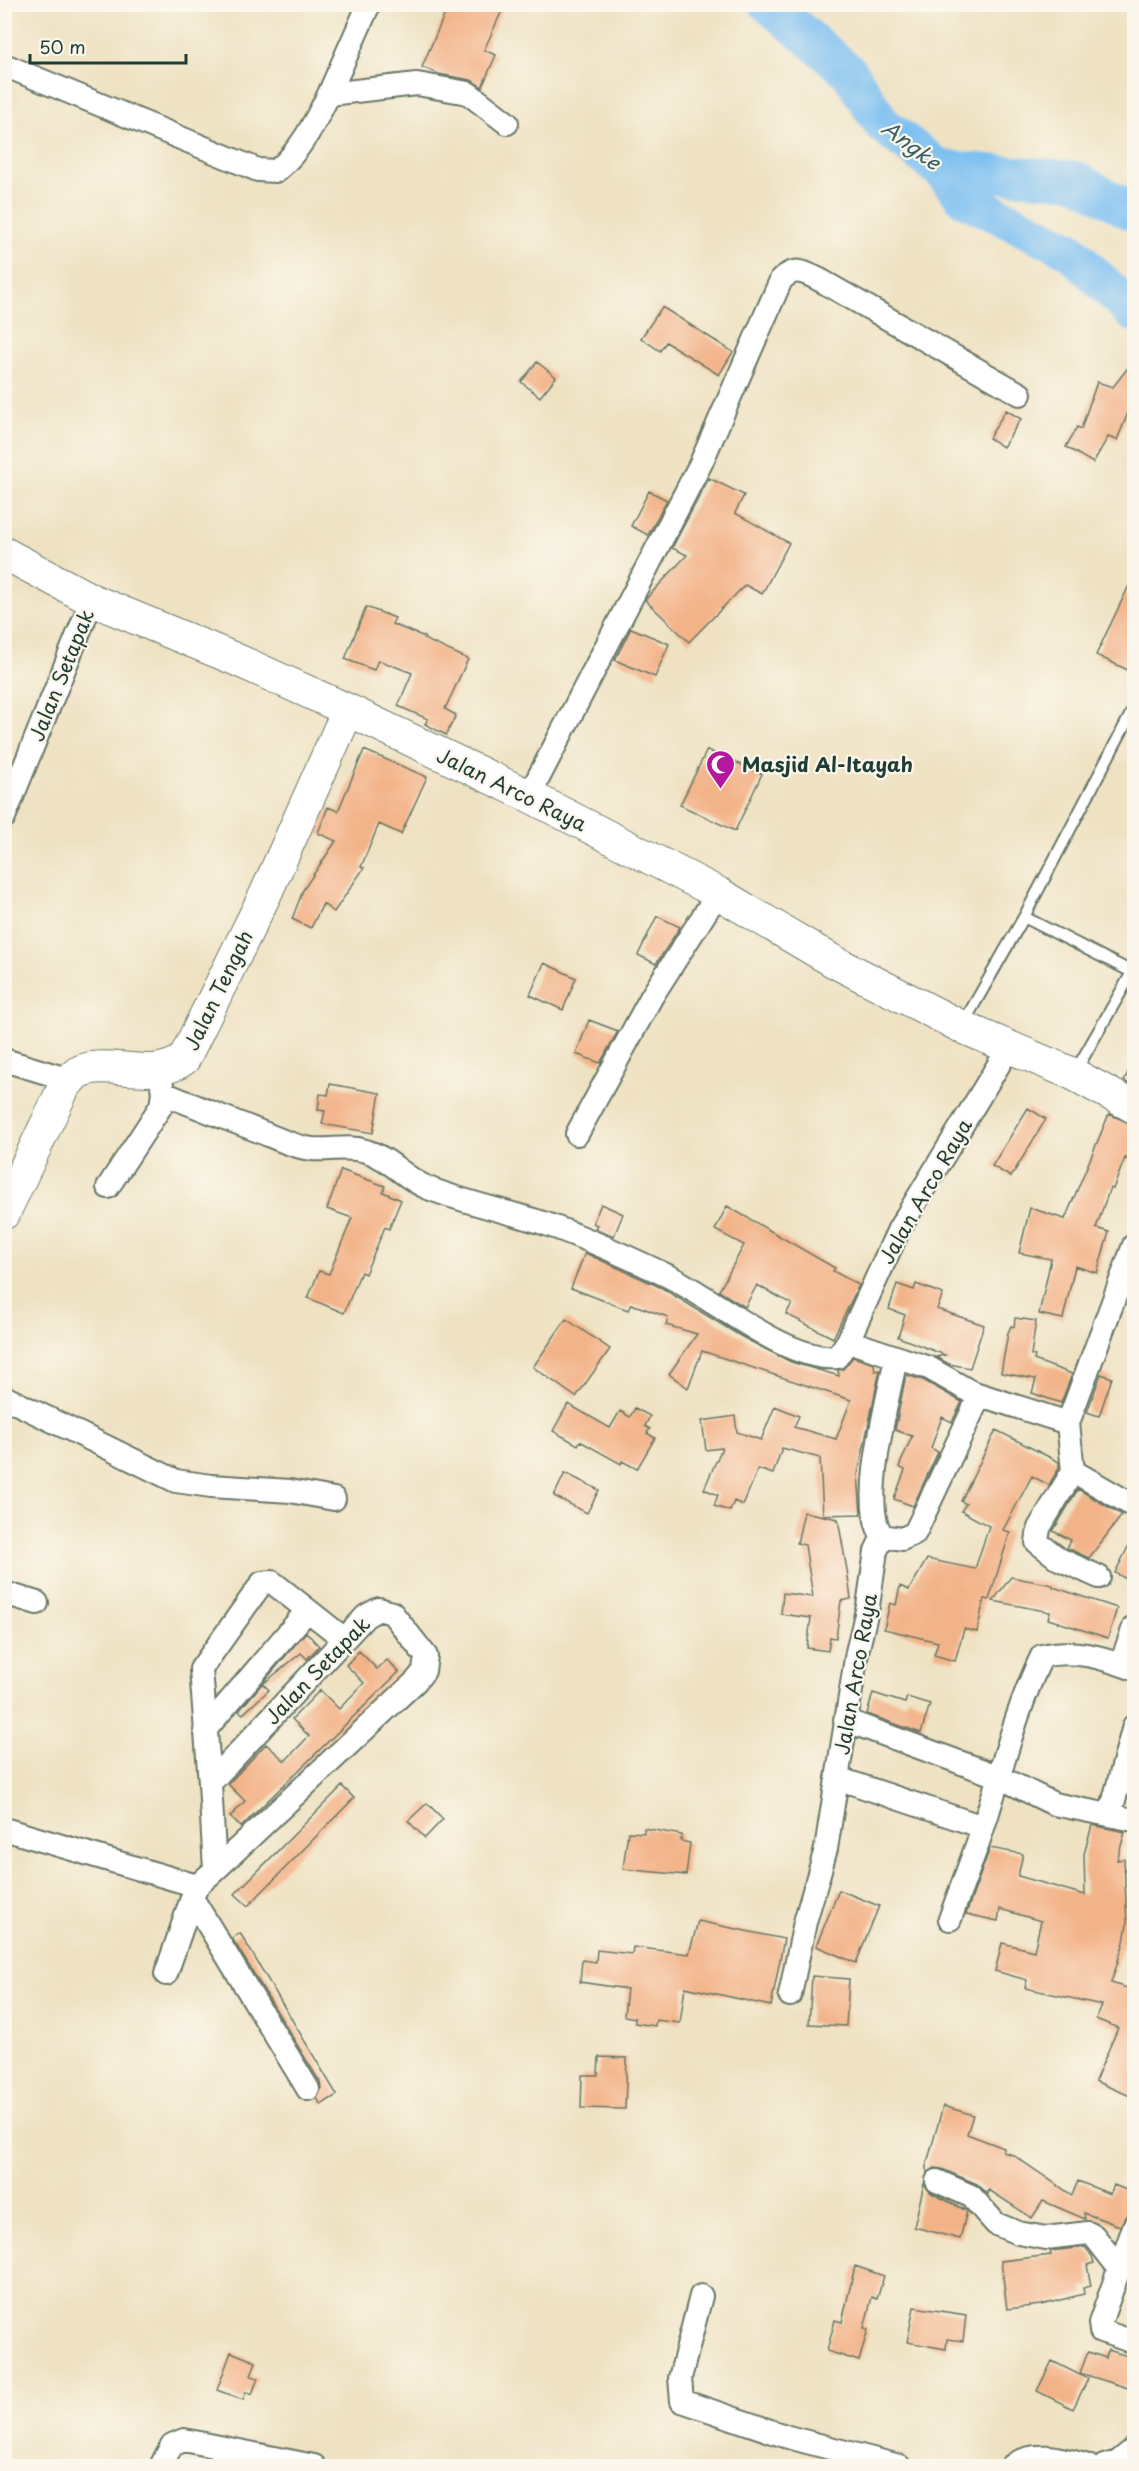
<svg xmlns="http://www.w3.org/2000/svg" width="1139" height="2471" font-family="'Playpen Sans',sans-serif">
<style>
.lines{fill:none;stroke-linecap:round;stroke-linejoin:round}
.river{stroke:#7bbff1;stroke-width:38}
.building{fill:#f3b388}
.service-casing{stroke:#687766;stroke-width:14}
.minor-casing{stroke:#687766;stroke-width:26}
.secondary-casing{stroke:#687766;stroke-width:34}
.service{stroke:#fff;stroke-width:10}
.minor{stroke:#fff;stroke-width:22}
.secondary{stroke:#fff;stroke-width:32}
.labels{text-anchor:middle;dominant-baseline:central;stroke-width:4.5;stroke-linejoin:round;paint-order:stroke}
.street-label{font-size:20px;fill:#1f3d34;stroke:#fbf7ec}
.poi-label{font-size:20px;font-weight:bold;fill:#1f3d34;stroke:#fbf7ec;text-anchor:start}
.water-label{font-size:21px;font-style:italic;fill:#365e63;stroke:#fbf7ec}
</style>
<rect width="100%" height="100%" fill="#fbf7ec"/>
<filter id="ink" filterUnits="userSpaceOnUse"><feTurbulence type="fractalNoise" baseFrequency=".0167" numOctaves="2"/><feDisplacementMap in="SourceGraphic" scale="12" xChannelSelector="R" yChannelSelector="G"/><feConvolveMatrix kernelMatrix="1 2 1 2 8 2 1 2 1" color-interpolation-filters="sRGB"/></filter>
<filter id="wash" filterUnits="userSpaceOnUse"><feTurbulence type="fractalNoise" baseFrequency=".008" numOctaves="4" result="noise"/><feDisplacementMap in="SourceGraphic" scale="24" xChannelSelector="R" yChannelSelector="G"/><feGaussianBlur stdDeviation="1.35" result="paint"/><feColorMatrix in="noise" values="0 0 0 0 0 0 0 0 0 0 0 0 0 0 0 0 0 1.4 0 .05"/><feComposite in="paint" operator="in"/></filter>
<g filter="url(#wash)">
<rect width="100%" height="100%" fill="#efe2c2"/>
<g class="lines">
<!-- river -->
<path class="river" d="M768,4L849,72L882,124L940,169L1076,180L1134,213
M940,169L964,198L1069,250L1134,313"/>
</g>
<g id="blocks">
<!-- building -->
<path class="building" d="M449,4H505L484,50L496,55L482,87L471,80L439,74L422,67Z
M662,307L733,352L719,375L666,342L660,351L641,338Z
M1134,360V398L1117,440L1108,437L1093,463L1066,447L1077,427L1081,429L1097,382L1113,387Z
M537,362L556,377L540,397L521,382Z
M1006,410L1021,419L1003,447L989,438Z
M709,478L744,495L735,513L789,543L762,594L745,585L689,642L645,600L687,555L672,548Z
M649,491L667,500L648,535L631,526Z
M1134,575V673L1096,655Z
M366,607L395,618L392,624L425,637L424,639L468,659L445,709L456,715L446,735L425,724L428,719L398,706L412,673L378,660L374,670L345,659Z
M631,628L669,644L655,677L615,660Z
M364,750L427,777L401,834L379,824L361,867L364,868L334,912L323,904L311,928L292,919L303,890L336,841L318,833L328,807L338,811Z
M707,750L762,774L735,831L680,805Z
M657,916L680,927L656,964L638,955Z
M544,963L576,978L563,1010L530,995Z
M589,1020L618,1031L600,1063L576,1054Z
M1134,1059V1087L1124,1081Z
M330,1084L380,1093L373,1133L322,1124L325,1111L318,1110L320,1094L328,1095Z
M1028,1108L1046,1119L1011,1177L992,1166Z
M1109,1114L1134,1125V1162L1125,1158L1113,1189L1110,1188L1096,1228L1109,1232L1097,1273L1075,1266L1063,1319L1039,1314L1051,1259L1019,1253L1030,1208L1065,1219Z
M341,1170L385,1186L383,1192L401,1200L389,1229L385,1227L365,1274L361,1272L344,1313L308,1298L319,1271L329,1274L352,1218L327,1209Z
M601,1204L623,1214L614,1236L595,1228L597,1225L593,1223Z
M727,1206L835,1268L833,1271L859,1285L833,1338L786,1314L792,1304L757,1285L745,1307L719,1291L744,1245L715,1230Z
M585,1253L662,1288L742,1337L791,1362L839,1376L838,1370L843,1369L853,1357L874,1364L875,1371L880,1370L858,1474L861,1514L823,1515L820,1458L782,1448L773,1474L758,1469L743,1505L734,1501L730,1511L714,1506L718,1495L704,1489L722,1448L706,1450L702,1421L735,1416L737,1432L761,1440L775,1406L799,1416L794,1427L836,1439L851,1400L702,1351L688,1388L669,1374L697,1334L666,1325L668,1317L631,1304L628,1310L571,1288Z
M897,1284L914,1290L916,1284L943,1294L937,1309L984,1325L970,1368L949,1364L936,1357L945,1355L898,1337L905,1315L889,1309Z
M1015,1318L1036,1321L1031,1355L1035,1356L1034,1360L1072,1374L1061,1403L1032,1393L1036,1379L1001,1373L1008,1333L1011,1326L1014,1327Z
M566,1319L610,1349L576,1397L533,1367Z
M1101,1374L1112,1378L1099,1416L1087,1412Z
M906,1375L923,1380L962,1402L952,1422L942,1417L931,1448L938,1452L913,1506L894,1499L905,1470L899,1467L912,1436L895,1430Z
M568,1404L610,1428L620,1411L630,1417L635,1408L650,1416L645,1426L650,1429L647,1433L655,1438L637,1469L622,1461L621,1464L580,1441L578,1445L553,1431Z
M996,1430L1059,1462V1468L1049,1485L1032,1476L1003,1530L1010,1532L989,1600L984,1599L977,1632L964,1629L955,1661L934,1655L938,1642L884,1629L890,1603L896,1605L900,1586L909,1590L927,1559L975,1569L989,1526L961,1511L966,1504L961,1501Z
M565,1473L599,1490L587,1513L554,1496Z
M1078,1489L1122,1515L1089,1558L1067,1548L1071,1540L1053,1531Z
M804,1512L838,1519L847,1570L851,1599L841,1601L836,1638L830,1637L828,1651L807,1648L811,1618L781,1614L783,1593L813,1597L805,1545L797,1543Z
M1134,1535V1583L1115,1573Z
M1011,1577L1053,1585V1587L1117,1608L1108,1638L1048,1619L1050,1612L993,1601Z
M306,1632L319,1646L307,1659L301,1653L263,1684L269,1690L243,1714L239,1711Z
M359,1651L377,1669L387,1660L399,1672L241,1827L230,1817L245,1801L228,1784L266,1744L285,1761L309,1736L292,1719L320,1690L339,1709L364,1683L346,1665Z
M873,1693L905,1703L907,1697L930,1704L921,1733L867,1714Z
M342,1786L354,1798L248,1906L235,1894Z
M427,1803L443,1819L425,1838L408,1821Z
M1092,1825L1125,1832L1117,1860L1124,1859L1127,1924L1124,1942L1111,1983L1134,1990V2085L1130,2096L1095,2081L1118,2028L1096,2019L1102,2005L1025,1988L1027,1980L995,1971L1002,1943L1034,1951L1041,1921L1000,1909L998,1921L966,1914L990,1848L1023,1854L1018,1876L1085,1895L1084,1854Z
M644,1828L682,1835L681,1841L690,1843L686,1875L623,1869L628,1832L644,1833Z
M839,1890L879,1906L856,1963L816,1946Z
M698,1921L784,1939L771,2006L685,1987L680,2023L656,2020L655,2026L635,2023V2018L624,2016L627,1989L580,1982L582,1960L596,1962L597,1950L632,1954L633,1947L689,1954Z
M240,1933L337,2095L321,2105L317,2098L321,2089L320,2082L232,1938Z
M812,1976L849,1979L846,2026L809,2024Z
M599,2057L627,2058L625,2109L581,2108L582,2075H598Z
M943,2106L973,2115L967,2134L1004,2148L1003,2152L1013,2155L1072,2195L1078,2181L1110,2194L1114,2185L1134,2193V2214L1126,2216L1120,2226L1084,2213L1085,2219L1043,2201L1032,2218L989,2190L988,2194L977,2184L942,2169L935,2168L927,2173V2163Z
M924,2184L931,2193L967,2211L960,2239L914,2227Z
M1085,2247L1092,2256L1094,2263L1087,2265L1091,2286L1083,2288L1084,2294L1041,2305L1007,2309L1001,2261L1051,2255L1050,2251Z
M855,2266L884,2276L877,2299L872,2297L864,2328L868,2329L859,2361L827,2351L835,2320L842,2322Z
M914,2307L966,2315L963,2341L947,2339L946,2349L907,2342Z
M1108,2350L1134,2358V2376L1131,2389L1080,2373L1088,2352L1106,2358Z
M231,2352L256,2362L251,2376L258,2378L252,2394L246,2392L243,2400L217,2390Z
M1052,2361L1088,2379L1073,2409L1037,2391Z"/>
</g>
</g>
<g filter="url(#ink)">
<use href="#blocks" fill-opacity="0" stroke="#687766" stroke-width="1.5"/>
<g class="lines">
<defs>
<path id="service" d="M1024,917L1132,972
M963,1024L1024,917L1134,708
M1075,1072L1134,969"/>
<path id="minor" d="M4,65L258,170L276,171C300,152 315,122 329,94L417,84L468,93L507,123
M329,94L369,4
M529,796L701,463L781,280C795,266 804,272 820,280L1020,394
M4,817L92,600
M1010,1046L899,1229L848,1341L929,1368L971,1392L1068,1423
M4,1060L70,1080
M163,1093C194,1106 225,1118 256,1130C274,1137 293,1147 312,1149C330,1151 348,1145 366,1151C390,1158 405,1179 428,1188C466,1203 507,1211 546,1224C587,1238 628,1257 668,1276C712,1297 789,1363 837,1357L848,1341
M577,1134L652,996L718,893
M108,1187L161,1106L163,1093L161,1078
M1134,1245L1068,1423L1073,1471L1134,1506
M4,1397L176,1481L211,1486L290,1491L334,1499
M1073,1471L1039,1528L1037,1542L1059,1559L1099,1577
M883,1536C858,1508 889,1396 896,1358
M4,1593L37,1603
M1121,1664L1134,1627
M845,1720L997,1776L1054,1804L1134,1820
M205,1730L307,1611
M837,1778L983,1827
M210,1783L201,1669L262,1583L272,1582L343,1638
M1110,1815L1134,1726
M4,1829L197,1886
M215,1870L210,1783L366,1616L379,1609L392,1613L426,1656L424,1671L416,1681L215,1870L197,1886L192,1898L308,2089
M950,1919C963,1882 978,1846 989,1809C1005,1758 1018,1705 1042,1656C1073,1648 1105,1658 1134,1669
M166,1974L192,1898
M790,1995L805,1922L826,1849L857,1652L868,1606L876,1551L883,1536L902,1539L915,1533L980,1395
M937,2181L971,2196L996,2224L1018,2233L1046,2238L1088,2233L1094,2236L1119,2268
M1134,2227L1100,2323L1101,2331L1134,2342
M701,2296L680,2378L682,2401L788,2437L899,2466
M161,2466L172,2445L184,2440L314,2466
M1012,2466C1035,2449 1063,2459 1088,2466
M1104,2466L1118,2462L1134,2449"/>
<path id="secondary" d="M4,553L92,600L235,659L348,710L529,796L718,893L833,961L962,1027L1073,1074L1134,1107
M4,1213L64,1087C68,1083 73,1076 77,1073C107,1056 151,1084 184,1059L266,893L348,710"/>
</defs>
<!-- service casing -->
<use href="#service" class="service-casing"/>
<!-- minor casing -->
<use href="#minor" class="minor-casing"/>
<!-- secondary casing -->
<use href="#secondary" class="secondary-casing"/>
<!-- service -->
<use href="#service" class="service"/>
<!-- minor -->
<use href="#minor" class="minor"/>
<!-- secondary -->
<use href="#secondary" class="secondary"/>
</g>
</g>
<!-- icons -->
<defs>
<symbol id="mosque-pin" viewBox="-11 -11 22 30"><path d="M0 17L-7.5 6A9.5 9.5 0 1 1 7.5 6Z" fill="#b5179e" stroke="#fbf7ec"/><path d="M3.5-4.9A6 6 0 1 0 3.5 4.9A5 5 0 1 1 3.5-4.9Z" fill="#fff"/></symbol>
</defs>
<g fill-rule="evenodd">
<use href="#mosque-pin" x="704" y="748" width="33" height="45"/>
</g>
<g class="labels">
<!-- street labels -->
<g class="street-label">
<text transform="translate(61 675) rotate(-68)">Jalan Setapak</text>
<text transform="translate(512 789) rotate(26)">Jalan Arco Raya</text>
<text transform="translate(218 990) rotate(-64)">Jalan Tengah</text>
<text transform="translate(925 1191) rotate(-60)">Jalan Arco Raya</text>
<text transform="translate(317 1670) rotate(-46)">Jalan Setapak</text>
<text transform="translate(855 1674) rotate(-80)">Jalan Arco Raya</text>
</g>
<!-- poi labels -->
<g class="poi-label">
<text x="742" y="764">Masjid Al-Itayah</text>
</g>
<!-- water labels -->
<g class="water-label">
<text transform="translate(912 144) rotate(37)">Angke</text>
</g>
</g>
<!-- margin -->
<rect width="1139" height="2471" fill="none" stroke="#fbf7ec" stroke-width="24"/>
<!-- scale -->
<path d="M30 54v9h156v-9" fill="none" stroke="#1f3d34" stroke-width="3"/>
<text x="39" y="54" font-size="18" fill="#1f3d34" stroke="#fbf7ec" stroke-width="4.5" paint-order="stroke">50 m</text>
</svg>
